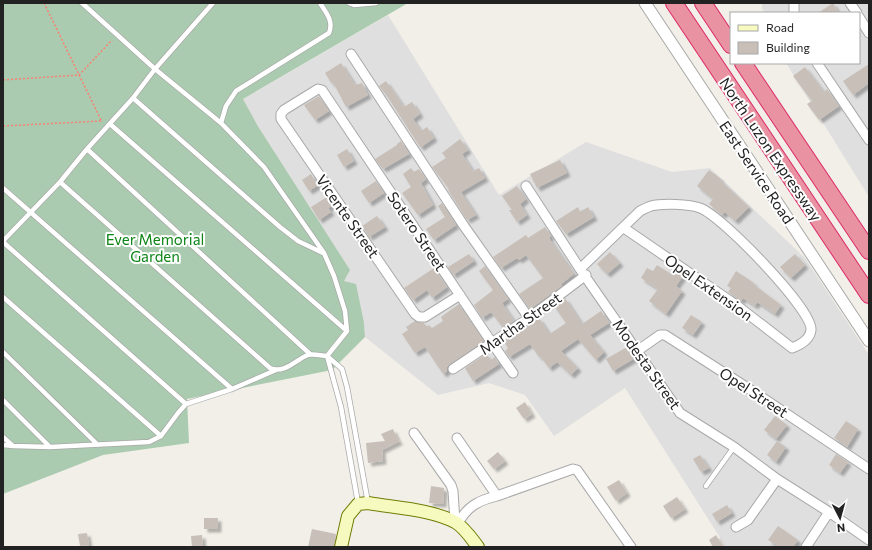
<svg xmlns="http://www.w3.org/2000/svg" width="872" height="550" font-family="Commissioner,sans-serif">
<style>
.residential{fill:#e0dfdf}
.cemetery{fill:#aacbaf}
.building{fill:#c7bfb8;filter:url(#shadow)}
.lines{fill:none;stroke-linecap:round;stroke-linejoin:round}
.service-casing{stroke:#a9a9a9;stroke-width:6}
.minor-casing{stroke:#a9a9a9;stroke-width:11}
.tertiary-casing{stroke:#a9a9a9;stroke-width:13}
.secondary-casing{stroke:#707d05;stroke-width:14}
.motorway-casing{stroke:#dc2a67;stroke-width:18}
.path{stroke:#fa8072;stroke-width:1.5;stroke-dasharray:2 2;stroke-linecap:butt}
.service{stroke:#fff;stroke-width:4.5}
.minor{stroke:#fff;stroke-width:9}
.tertiary{stroke:#fff;stroke-width:11}
.secondary{stroke:#f7fabf;stroke-width:12}
.motorway{stroke:#e892a2;stroke-width:16}
.labels{text-anchor:middle;dominant-baseline:central;stroke-width:4;stroke-linejoin:round;paint-order:stroke}
.street-label{font-size:15px;fill:#222;stroke:#fff}
.park-label{font-size:15px;fill:#0c8416;stroke:#fff}
</style>
<defs>
<filter id="shadow"><feDropShadow dx="3.5" dy="3.5" stdDeviation="1" flood-color="#0004"/></filter>
</defs>
<rect width="100%" height="100%" fill="#f2efe9"/>
<!-- residential -->
<path class="residential" d="M762,3H869V197L786,63H859V13H764L762,8Z
M388,15L499,195L586,142L672,172L710,168L805,258L869,355V547H726L625,388L554,436L525,395L489,383L438,395L365,337L364,323L344,281L243,99Z"/>
<!-- cemetery -->
<path class="cemetery" d="M3,3H408L243,99L259,128L350,270L344,281L356,284L364,323L365,337L332,370L187,399L189,443L103,455L3,494Z"/>
<!-- building -->
<path class="building" d="M833,3L839,13H818Z
M341,63L355,85L362,83L368,95L346,107L333,82L332,84L325,73Z
M869,64V83L853,95L843,81Z
M805,67L824,92L827,89L839,106L819,120L807,104L812,101L793,76Z
M386,81L404,107L412,102L420,114L413,119L421,131L427,127L434,138L421,147H420L387,96L379,86Z
M319,96L329,111L315,120L304,105Z
M460,139L468,150L462,154L473,171L479,168L485,178L461,192L476,215L467,220L448,190L449,189L432,167L446,158L442,153Z
M401,141L409,154L383,169L375,159L397,145V144Z
M347,149L354,161L344,167L337,155Z
M560,160L567,173L537,188L530,174Z
M411,168L414,172L419,169L426,179L421,183L433,205L418,215L402,193L411,187L403,174Z
M709,170L721,179L720,180L749,207L735,221L725,212L722,215L709,204L713,199L697,186Z
M311,174L318,185L309,191L302,180Z
M376,181L384,193L369,203L361,191Z
M517,186L526,199L520,204L527,215L517,222L509,210H512L502,196Z
M327,197L333,205L328,208L331,212L319,220L311,207Z
M442,203L456,225L434,240L426,229L445,217L438,206Z
M578,207L580,212L588,207L594,217L566,234L556,221Z
M377,216L385,227L369,237L362,226Z
M545,227L551,236L549,238L574,274L561,284L562,286L530,309L519,294L543,278L526,255L519,260L517,258L501,268L493,257L526,235L528,238Z
M610,252L620,263L607,274L597,264Z
M469,254L474,261L453,275L448,267Z
M795,254L805,265L791,278L780,267Z
M657,265L671,274L675,270L683,276L676,286L682,291L666,314L649,301L658,289L641,278L647,268L653,271Z
M485,266L508,299L502,303L514,321L503,328L491,312L482,318L474,305L493,290L479,271Z
M434,268L447,287L432,298L427,290L413,300L404,288Z
M736,271L754,283L753,284L781,305L775,314L757,302L755,306L743,298L741,301L728,292L731,288L727,286Z
M565,298L582,324L601,311L609,323L590,335L604,352L596,360L578,339L561,351L578,368L571,375L557,362L549,368L540,356L539,357L530,344L509,357L505,351L508,348L504,342L539,318L549,333H551L566,323L554,306Z
M459,304L484,341L450,364L447,367V371L443,374L425,347L415,353L402,334L408,330L406,327L415,321L424,323L427,327L429,325L432,328L443,321L441,317Z
M691,315L702,322L693,335L682,328Z
M627,347L635,358L613,371L606,359Z
M486,354L491,360L495,357L499,364L473,381L465,368Z
M525,402L532,414L524,419L516,408Z
M775,416L787,425L776,439L764,430Z
M846,421L858,429L847,447L834,438Z
M393,429L398,440L400,441L382,450L383,461L368,463L366,443L385,441L381,434Z
M777,441L786,447L776,462L767,455Z
M498,452L505,461L494,469L487,461Z
M836,454L848,462L840,473L829,465Z
M700,455L709,468L701,472L693,459Z
M619,480L627,493L616,501L607,487Z
M431,486L444,488L443,504L429,503Z
M677,497L685,509L671,518L663,506Z
M727,505L732,513L717,522L712,514Z
M204,518H218V529H204Z
M778,526L798,540L793,547H779L768,540Z
M312,529L336,534L334,547H308Z
M87,533L89,545L80,546L78,534Z
M202,535L203,547H192L191,536Z
M716,535L723,547H713L709,540Z"/>
<g class="lines">
<defs>
<path id="service" d="M349,3L354,5L376,3
M133,98L280,227L298,241L323,253
M221,123L226,106L236,91L329,33C334,21 326,13 320,3
M110,124L347,331
M87,149L310,354
M60,182L270,368C285,374 295,360 308,355C313,353 322,356 327,356L347,331L345,311L334,276L324,253L264,167L221,123L155,69L82,3
M3,188L232,389
M3,241L60,182L87,149L133,98L155,69L213,3
M3,242L186,404
M3,297L161,436
M3,352L98,445
M327,356L342,369L347,387L368,503
M327,356L341,407L358,503
M3,400L50,447
M3,437L13,446L50,447L149,442L161,436L178,413L186,404L232,389L276,370
M3,445L13,446
M706,486L734,447"/>
<path id="minor" d="M794,3V13
M850,3L857,13
M859,17L869,33
M351,54L464,226L529,318
M817,63L869,140
M526,186L580,269L680,413L734,447L777,479L829,512L869,540
M580,269L640,211C644,209 648,207 651,206C662,203 689,204 700,208C721,215 813,310 811,330C810,340 800,345 792,348L739,307L624,228
M460,295L425,317H419L415,314L281,119V114L284,110L318,89L322,90L492,343L513,373
M637,351L660,335H665L757,394L869,469
M453,369L529,318L586,275
M414,433L451,485L453,491L455,522
M457,438L497,496
M458,524C466,507 479,500 497,496L573,469L577,470L631,547
M736,527L748,520L777,479
M806,547L829,512"/>
<path id="tertiary" d="M645,3L869,341"/>
<path id="secondary" d="M341,547L348,516L358,504L368,503C395,508 430,509 455,522C464,527 472,539 478,547"/>
<path id="motorway" d="M674,3L869,295
M703,3L731,45
M743,63L869,251"/>
</defs>
<!-- service casing -->
<use href="#service" class="service-casing"/>
<!-- minor casing -->
<use href="#minor" class="minor-casing"/>
<!-- tertiary casing -->
<use href="#tertiary" class="tertiary-casing"/>
<!-- secondary casing -->
<use href="#secondary" class="secondary-casing"/>
<!-- motorway casing -->
<use href="#motorway" class="motorway-casing"/>
<!-- path -->
<path class="path" d="M44,3L102,122
M3,80L79,75L112,40
M3,126L101,121"/>
<!-- service -->
<use href="#service" class="service"/>
<!-- minor -->
<use href="#minor" class="minor"/>
<!-- tertiary -->
<use href="#tertiary" class="tertiary"/>
<!-- secondary -->
<use href="#secondary" class="secondary"/>
<!-- motorway -->
<use href="#motorway" class="motorway"/>
</g>
<g class="labels">
<!-- street labels -->
<g class="street-label">
<text transform="translate(771 149) rotate(56)">North Luzon Expressway</text>
<text transform="translate(757 172) rotate(56)">East Service Road</text>
<text transform="translate(348 216) rotate(55)">Vicente Street</text>
<text transform="translate(417 231) rotate(56)">Sotero Street</text>
<text transform="translate(709 287) rotate(35)">Opel Extension</text>
<text transform="translate(520 323) rotate(-35)">Martha Street</text>
<text transform="translate(647 364) rotate(55)">Modesta Street</text>
<text transform="translate(754 392) rotate(33)">Opel Street</text>
</g>
<!-- park labels -->
<g class="park-label">
<text x="155" y="239">Ever Memorial<tspan x="155" dy="17">Garden</tspan></text>
</g>
</g>
<!-- border -->
<rect width="872" height="550" fill="none" stroke="#222222" stroke-width="8"/>
<!-- legend -->
<rect x="730" y="12" width="130" height="52" fill="#ffffff" stroke="#a7a7a7"/>
<rect x="738" y="25" width="20" height="6" fill="#f7fabf" stroke="#a7a7a7"/>
<text x="766" y="32" font-size="12" fill="#222222">Road</text>
<rect x="738" y="42" width="20" height="12" fill="#c7bfb8" stroke="#a7a7a7"/>
<text x="766" y="52" font-size="12" fill="#222222">Building</text>
<!-- north arrow -->
<g transform="translate(840 518) rotate(174)" stroke="#ffffff" stroke-width="3" paint-order="stroke">
<path d="M0-3L7 15L0 10L-7 15Z" fill="#222222"/>
<text y="-6" font-size="11" font-weight="bold" text-anchor="middle" fill="#222222">N</text>
</g>
</svg>
